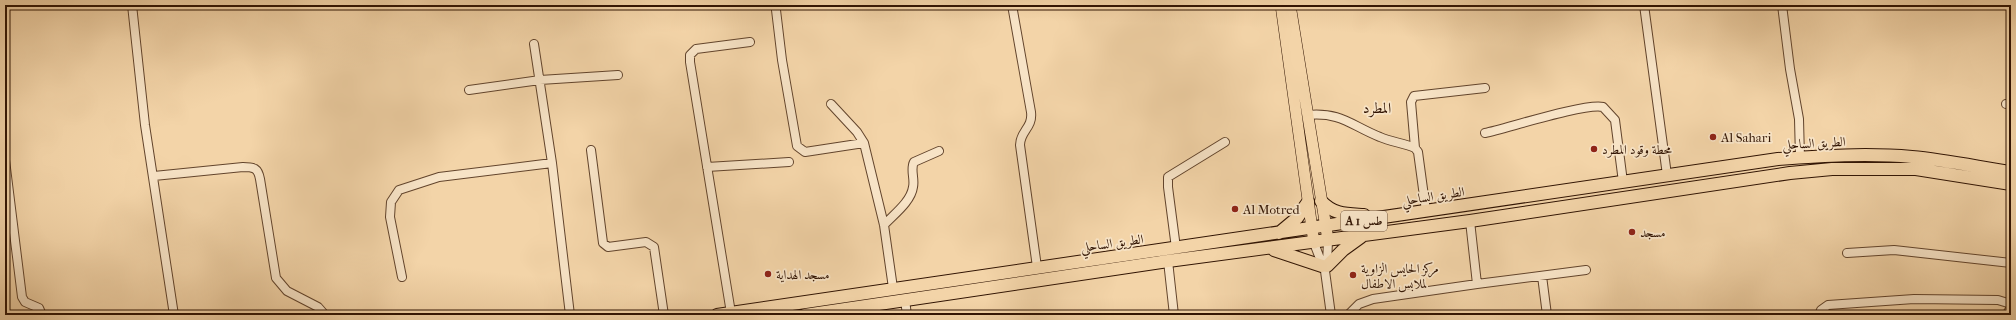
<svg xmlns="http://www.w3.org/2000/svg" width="2016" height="320" font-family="'IM FELL French Canon',Amiri,serif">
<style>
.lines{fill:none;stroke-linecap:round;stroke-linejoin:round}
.minor-casing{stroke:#62442c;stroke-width:10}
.major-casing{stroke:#311403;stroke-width:12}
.highway-casing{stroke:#311403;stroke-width:14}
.minor{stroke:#f7e3c6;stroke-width:8}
.major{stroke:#f3d4a8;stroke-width:11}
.highway{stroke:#f3d4a8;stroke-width:12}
.poi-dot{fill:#8f2418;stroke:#f7e3c6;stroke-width:1.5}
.labels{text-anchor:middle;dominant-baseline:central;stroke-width:3.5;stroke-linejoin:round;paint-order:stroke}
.shield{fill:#f7e3c6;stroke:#6c523e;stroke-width:1}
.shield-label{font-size:12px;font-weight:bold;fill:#311403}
.poi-label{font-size:13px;fill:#311403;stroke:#f7e3c6;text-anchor:start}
.street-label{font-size:13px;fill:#311403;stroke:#f7e3c6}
.quarter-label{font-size:15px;fill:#311403;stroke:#f7e3c6}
</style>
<rect width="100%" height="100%" fill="#f3d4a8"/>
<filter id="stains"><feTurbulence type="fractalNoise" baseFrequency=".005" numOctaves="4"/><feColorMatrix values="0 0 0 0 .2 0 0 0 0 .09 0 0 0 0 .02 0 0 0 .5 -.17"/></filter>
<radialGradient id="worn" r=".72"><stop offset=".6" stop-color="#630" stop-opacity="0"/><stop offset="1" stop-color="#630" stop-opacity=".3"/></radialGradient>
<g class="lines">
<defs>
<path id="minor" d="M132,5L145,125L174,315
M1012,5L1031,112C1033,128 1020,131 1020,145L1037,267
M1644,5L1667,175
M1782,5L1790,69L1799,119L1800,158
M776,10L782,60L797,146L805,152L864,143
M534,44L552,163L570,315
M469,90L540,80L618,75
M831,104L857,132L864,143L884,225L893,288
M2006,104H2011
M1307,115C1342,112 1350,125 1380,137C1391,142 1404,143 1415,148L1418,152L1426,211
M1485,133C1508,128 1585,103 1603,107L1615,120L1623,182
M1415,148L1411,102L1414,96L1485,88
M591,150L603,243L608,247L646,242L654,247L664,315
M5,160L22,297L25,302L39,308L42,315
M707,167L789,162
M154,176L243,167C254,167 258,168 260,179L276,278L287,291L318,307L325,315
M884,225C893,215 911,202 913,187C915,179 910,169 914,162L939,151
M1328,240L1327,266L1325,271L1331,315
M1314,243L1324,269
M1176,248L1168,187V177L1225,142
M1847,253L1894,250L2011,263
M1168,261L1174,315
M1542,276L1547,315
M402,277L390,217L391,202L399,190L439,177L552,163
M1477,284L1586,270
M905,300L907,315
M731,313L690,62V55L696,49L750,42
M1348,315L1359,304L1373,299L1477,284L1470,221
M1819,315L1821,310L1828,305L1914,299L1998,300L2011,304
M2006,315L2011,308"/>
<path id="major" d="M1281,5L1314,243
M1290,5L1328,240"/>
<path id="highway" d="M1321,201C1334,215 1347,214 1364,215
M1279,233L1297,218L1308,202
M1274,250L1322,266
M1327,266L1343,250L1361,237
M717,315L1778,159C1822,156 1867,153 1912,157C1945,160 1978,167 2011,172
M805,315L1168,261L1470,221L1790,173L1832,169H1916L2011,184"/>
</defs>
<!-- minor casing -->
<use href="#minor" class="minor-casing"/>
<!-- major casing -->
<use href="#major" class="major-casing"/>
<!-- highway casing -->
<use href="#highway" class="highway-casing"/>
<!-- minor -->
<use href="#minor" class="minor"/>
<!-- major -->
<use href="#major" class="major"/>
<!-- highway -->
<use href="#highway" class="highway"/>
</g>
<!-- markers -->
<g class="poi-dot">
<circle cx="1713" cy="137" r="4"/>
<circle cx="1594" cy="149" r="4"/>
<circle cx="1235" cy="209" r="4"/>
<circle cx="1632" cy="232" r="4"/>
<circle cx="768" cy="274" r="4"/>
<circle cx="1353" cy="275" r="4"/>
</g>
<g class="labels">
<!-- shield labels -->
<rect class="shield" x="1341" y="211" width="46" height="20" rx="3"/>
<g class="shield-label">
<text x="1364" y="221">A 1 طس</text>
</g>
<!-- poi labels -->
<g class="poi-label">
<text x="1721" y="137">Al Sahari</text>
<text x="1602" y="149">محطة وقود المطرد</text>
<text x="1243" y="209">Al Motred</text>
<text x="1640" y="232">مسجد</text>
<text x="1361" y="268">مركز الحايس الزاوية<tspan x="1361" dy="15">لملابس الاطفال</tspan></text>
<text x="776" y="274">مسجد الهداية</text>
</g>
<!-- street labels -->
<g class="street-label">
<text transform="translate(1814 143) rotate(-3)">الطريق الساحلي</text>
<text transform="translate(1433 196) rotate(-9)">الطريق الساحلي</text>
<text transform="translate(1112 243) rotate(-8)">الطريق الساحلي</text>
</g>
<!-- quarter labels -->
<g class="quarter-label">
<text x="1377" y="108">المطرد</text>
</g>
</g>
<!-- margin -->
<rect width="2016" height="320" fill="none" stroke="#f3d4a8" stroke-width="20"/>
<rect x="6" y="6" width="2004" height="308" fill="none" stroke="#311403" stroke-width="2"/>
<rect x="10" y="10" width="1996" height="300" fill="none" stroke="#311403"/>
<rect width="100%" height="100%" filter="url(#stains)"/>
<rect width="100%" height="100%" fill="url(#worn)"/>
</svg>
